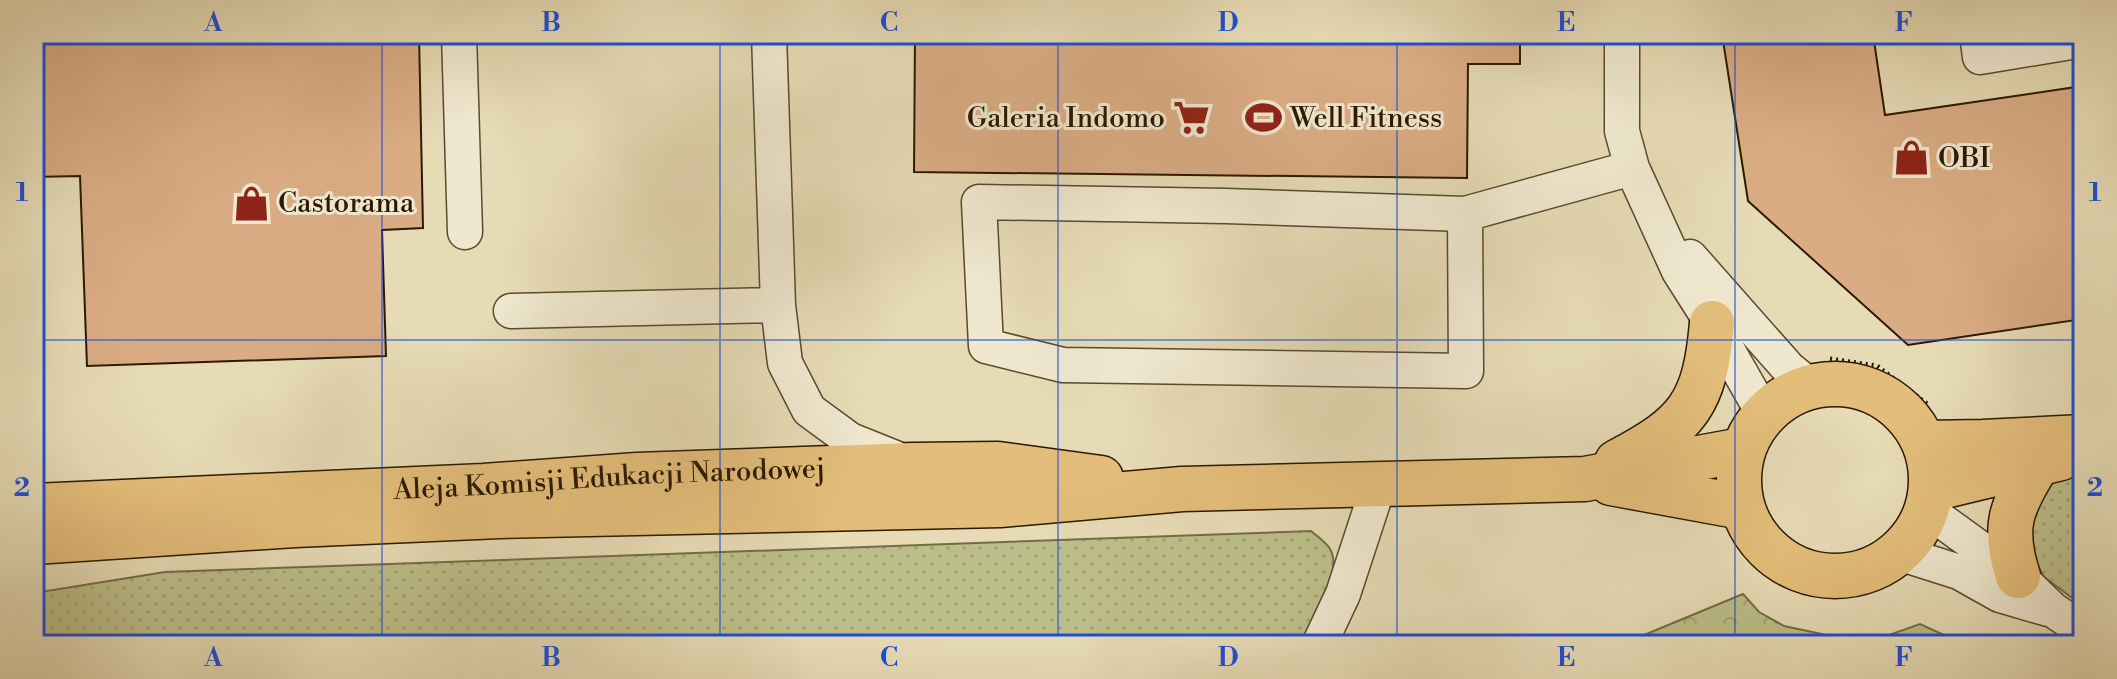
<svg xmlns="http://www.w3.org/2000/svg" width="2117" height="679" font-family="'Libre Bodoni',serif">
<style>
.grass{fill:url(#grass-dots);stroke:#746c45;stroke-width:2}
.park{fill:url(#park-crowns);stroke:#746c45;stroke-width:2}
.building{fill:#d9ac84;stroke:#2c1901;stroke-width:2}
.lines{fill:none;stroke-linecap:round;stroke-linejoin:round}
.minor-casing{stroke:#5a4a2e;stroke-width:37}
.major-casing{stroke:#2c1901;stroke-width:47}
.path{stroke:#2c1901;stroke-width:5;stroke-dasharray:2 4;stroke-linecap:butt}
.minor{stroke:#efe8cf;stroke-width:34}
.major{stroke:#e3be7a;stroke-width:44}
.grid{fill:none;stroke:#1d4ed8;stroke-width:2;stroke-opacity:0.55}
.labels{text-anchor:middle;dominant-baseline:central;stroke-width:6;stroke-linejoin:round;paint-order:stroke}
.poi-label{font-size:28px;fill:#2c1901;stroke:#efe8cf;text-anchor:start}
.street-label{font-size:28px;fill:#2c1901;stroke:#efe8cf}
.neatline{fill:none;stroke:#1d4ed8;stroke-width:3}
.grid-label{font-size:26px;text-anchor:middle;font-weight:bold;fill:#1d4ed8}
</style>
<defs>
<pattern id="grass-dots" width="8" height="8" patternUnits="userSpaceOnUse" patternTransform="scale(2)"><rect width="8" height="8" fill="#bcbe89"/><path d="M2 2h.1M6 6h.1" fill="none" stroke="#a2a374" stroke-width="1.8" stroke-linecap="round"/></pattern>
<pattern id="park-crowns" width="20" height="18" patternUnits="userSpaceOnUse" patternTransform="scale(2)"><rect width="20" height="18" fill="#bcbe89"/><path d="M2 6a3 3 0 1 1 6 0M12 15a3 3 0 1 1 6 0" fill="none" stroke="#a2a374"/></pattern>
</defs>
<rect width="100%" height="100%" fill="#e6dbb5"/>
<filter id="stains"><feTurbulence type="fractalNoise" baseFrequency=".0025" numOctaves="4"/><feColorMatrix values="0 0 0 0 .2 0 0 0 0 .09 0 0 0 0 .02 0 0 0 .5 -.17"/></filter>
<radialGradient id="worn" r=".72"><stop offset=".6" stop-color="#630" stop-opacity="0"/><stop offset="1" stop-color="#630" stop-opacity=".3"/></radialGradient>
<!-- grass -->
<path class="grass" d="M2083,466V606L2044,577L2031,553L2032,511L2049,485L2069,470Z
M1311,531C1318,537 1326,542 1330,549C1344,572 1311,624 1299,645H34V593L165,572Z"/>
<!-- park -->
<path class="park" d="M1743,594L1759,612L1784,626L1845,639H1878L1920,624L1966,645H1620Z"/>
<!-- building -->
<path class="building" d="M34,34H419L423,228L382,230L386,356L87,366L80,176L34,177Z
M915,34H1520V64H1468L1467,178L914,172Z
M1722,34H1873L1885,115L2083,86V319L1908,345L1748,201Z"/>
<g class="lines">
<defs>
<path id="minor" d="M459,34L465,232
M769,34L778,305L785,363L809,410L850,440L905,462
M1622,34V131L1632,168L1679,271L1712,323L1757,402L1762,416
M1977,34L1980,57L2083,40
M1465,214L1466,371L1063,365L986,346L979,202L1226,206L1465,214L1632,168
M1690,257L1789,369L1810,386
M511,311L778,305
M1927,510L2018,576L2053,610L2083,630
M1899,553L1959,572L2000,595L2048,609
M1319,645L1343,594L1379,484"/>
<g id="major">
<circle cx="1835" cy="480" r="96"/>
<path d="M1925,443L1983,442L2083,437"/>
<path d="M1617,462C1688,425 1705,404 1712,323"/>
<path d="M1611,483L1742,507"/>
<path d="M1932,489L2061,458"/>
<path id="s1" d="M34,506L484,486L637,475L913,465L998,464L1101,478"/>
<path d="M34,542L295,525L499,516L1000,505L1182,489L1585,479L1742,450"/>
<path d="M2018,576C2002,527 2011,507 2037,465"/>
</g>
</defs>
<!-- minor casing -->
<use href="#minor" class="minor-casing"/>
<!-- major casing -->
<use href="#major" class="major-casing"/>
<!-- path -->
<path class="path" d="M1830,359L1877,366L1927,404"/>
<!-- minor -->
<use href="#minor" class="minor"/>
<!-- major -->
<use href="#major" class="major"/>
</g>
<!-- grid -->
<path class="grid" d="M382,34V645M720,34V645M1058,34V645M1397,34V645M1735,34V645M34,340H2083"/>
<!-- icons -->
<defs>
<symbol id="supermarket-bare" viewBox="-9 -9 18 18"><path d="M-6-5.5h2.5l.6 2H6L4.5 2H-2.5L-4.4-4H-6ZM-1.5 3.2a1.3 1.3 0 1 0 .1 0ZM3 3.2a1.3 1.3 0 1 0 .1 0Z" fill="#8f2418" stroke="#efe8cf" stroke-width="2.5" paint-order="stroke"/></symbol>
<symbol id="stadium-bare" viewBox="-9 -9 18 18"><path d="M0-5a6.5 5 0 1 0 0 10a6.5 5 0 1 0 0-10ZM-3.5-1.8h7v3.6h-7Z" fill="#8f2418" stroke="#efe8cf" stroke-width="2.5" paint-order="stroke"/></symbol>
<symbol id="shop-bare" viewBox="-9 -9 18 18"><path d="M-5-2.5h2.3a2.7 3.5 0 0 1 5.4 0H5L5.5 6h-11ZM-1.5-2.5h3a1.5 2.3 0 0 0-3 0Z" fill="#8f2418" stroke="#efe8cf" stroke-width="2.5" paint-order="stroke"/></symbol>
</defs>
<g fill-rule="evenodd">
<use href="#supermarket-bare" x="1166" y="92" width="51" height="51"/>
<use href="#stadium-bare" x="1238" y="92" width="51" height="51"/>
<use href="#shop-bare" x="1886" y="132" width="51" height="51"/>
<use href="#shop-bare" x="226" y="178" width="51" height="51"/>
</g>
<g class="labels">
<!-- poi labels -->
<g class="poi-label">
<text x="1165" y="118" text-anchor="end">Galeria Indomo</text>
<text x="1290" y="118">Well Fitness</text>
<text x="1938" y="158">OBI</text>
<text x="278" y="203">Castorama</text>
</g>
<!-- street labels -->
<g class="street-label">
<text stroke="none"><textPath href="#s1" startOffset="576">Aleja Komisji Edukacji Narodowej</textPath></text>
</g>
</g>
<!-- margin -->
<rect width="2117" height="679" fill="none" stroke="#e6dbb5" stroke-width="88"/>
<rect x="44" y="44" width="2029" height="591" class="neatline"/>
<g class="grid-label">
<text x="213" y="31">A</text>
<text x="551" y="31">B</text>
<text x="889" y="31">C</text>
<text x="1228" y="31">D</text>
<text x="1566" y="31">E</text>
<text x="1904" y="31">F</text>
<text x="22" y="201">1</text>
<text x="2095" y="201">1</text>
<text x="22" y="496">2</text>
<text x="2095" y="496">2</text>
<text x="213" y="666">A</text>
<text x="551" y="666">B</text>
<text x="889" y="666">C</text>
<text x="1228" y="666">D</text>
<text x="1566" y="666">E</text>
<text x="1904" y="666">F</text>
</g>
<rect width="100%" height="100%" filter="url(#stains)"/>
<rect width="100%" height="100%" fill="url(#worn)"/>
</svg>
